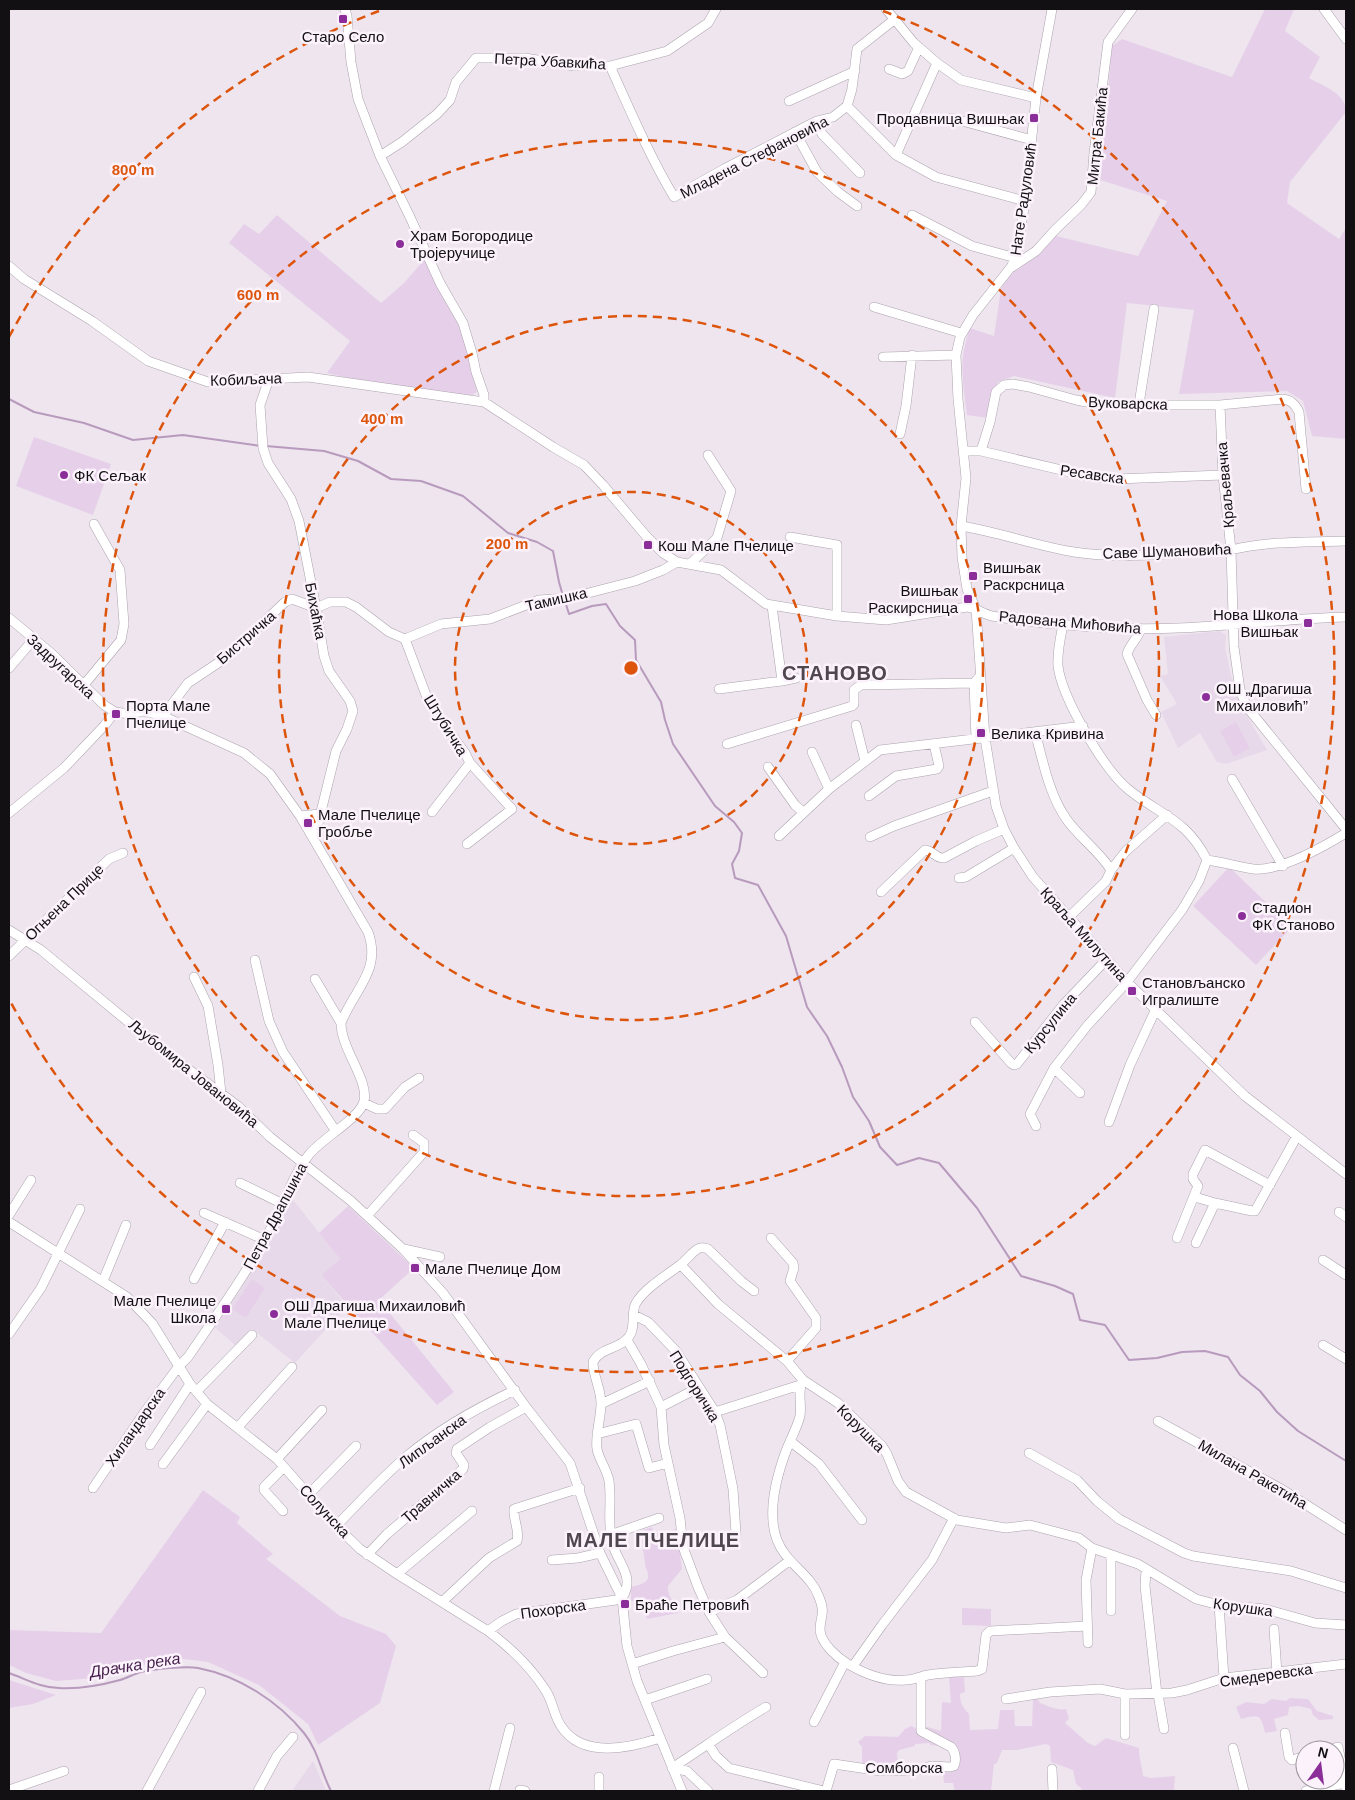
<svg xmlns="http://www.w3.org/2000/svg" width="1355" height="1800" font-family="Arial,sans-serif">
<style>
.built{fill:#e8d9ea}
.green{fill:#e6d0e9}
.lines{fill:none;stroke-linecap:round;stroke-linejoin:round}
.stream{stroke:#b89abd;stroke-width:2}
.minor-casing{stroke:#aca3ad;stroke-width:10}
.minor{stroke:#fff;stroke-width:9}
.ring{fill:none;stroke:#dd550c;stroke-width:2.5;stroke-dasharray:9 6}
.poi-dot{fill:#8b2e99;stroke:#fbf2fc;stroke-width:2}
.labels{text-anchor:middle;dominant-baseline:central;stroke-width:5;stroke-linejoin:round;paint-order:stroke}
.poi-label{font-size:15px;fill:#131013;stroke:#fbf2fc;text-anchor:start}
.street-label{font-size:15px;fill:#131013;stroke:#fbf2fc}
.water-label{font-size:16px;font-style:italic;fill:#441d4a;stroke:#fbf2fc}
.district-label{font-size:20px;font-weight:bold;letter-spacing:1px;fill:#4f4750;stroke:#fbf2fc}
.centre{fill:#dd550c;stroke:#fbf2fc;stroke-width:2.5}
.ring-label{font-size:15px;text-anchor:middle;font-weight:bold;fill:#dd550c;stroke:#fbf2fc;stroke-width:5;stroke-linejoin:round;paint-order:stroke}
</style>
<rect width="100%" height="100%" fill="#eee5ef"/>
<!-- built -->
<path class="built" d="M1219,631L1226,635L1225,647L1231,676L1243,709L1267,750L1226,764L1217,762L1200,733L1178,748L1161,712L1177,704L1160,676L1168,674L1164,637Z
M290,1196L340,1259L321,1275L347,1306L295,1363L252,1329L236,1346L211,1324L239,1292L278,1225Z
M313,1761L326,1791H292Z"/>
<!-- green -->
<path class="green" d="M1265,9H1294L1285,31L1320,57L1309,78C1323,86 1346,93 1346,112L1290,182L1287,203L1339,239L1346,228V439L1312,436L1303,401L1287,391L1179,394L1194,310L1127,303L1115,398L1014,376L998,382L991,397L988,418L967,415C963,382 958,361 970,328L994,336L1001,289L1007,278L1056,236L1138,256L1167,201L1100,180L1112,46L1122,39L1232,77Z
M277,215L381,303L404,283L424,260L461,328L477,392L472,395C423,392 375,385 327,373L350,341L229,243L244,224L259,234Z
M34,437L111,464L93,515L16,486Z
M1236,722L1250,748L1234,757L1220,731Z
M1229,867L1292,927L1256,965L1193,906Z
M348,1206L414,1268L379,1300L454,1392L437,1405L321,1275L340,1259L319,1233Z
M252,1279L265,1288L246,1318L232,1309Z
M203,1490L240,1517L237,1523L273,1554L266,1559L340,1616L386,1634L396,1646L380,1703L318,1745L308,1724L259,1685L208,1662L168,1657L108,1677L56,1681L26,1673L9,1665V1630L101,1633Z
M652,1527L654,1533H663L679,1528L678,1539L682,1569L668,1586C667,1598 677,1603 678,1613L647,1619L643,1602L631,1601V1587C645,1584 653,1581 645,1566V1562L642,1543L643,1530Z
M962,1608L991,1609V1626L962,1625Z
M949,1677H964L965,1692L960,1694C960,1703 963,1708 969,1714L970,1730L998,1729L1000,1710H1014L1015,1726H1032L1033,1699H1038L1040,1703C1049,1706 1057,1711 1066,1709L1069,1718L1065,1723L1088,1743L1095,1746L1106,1738L1139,1748C1139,1758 1142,1766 1143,1776L1151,1778L1175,1776L1174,1791H1082L1081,1788L1076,1784L1073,1770L1051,1762L1050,1746L1046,1744L1017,1750H1002L997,1763L994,1764L991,1791H955L953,1783H944L943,1771L955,1770L957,1768L958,1749L925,1732L924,1726L941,1731L942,1702L951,1703Z
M9,1680L56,1695L33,1704L9,1708Z
M1290,1698L1308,1699L1317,1711L1333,1716V1719L1319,1720L1313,1715L1311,1709L1298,1706L1289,1707L1288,1715L1274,1719L1277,1731L1265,1733C1261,1714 1259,1714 1241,1719L1236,1707L1246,1702L1264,1704L1272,1699L1286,1701Z
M911,1726L918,1729L941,1746L930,1745V1743L915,1744V1746L899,1750L897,1753L898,1766L862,1764V1747L858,1742L865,1736L898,1737L905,1729Z"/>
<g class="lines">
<!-- stream -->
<path class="stream" d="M9,399L34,412L84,423L133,440L183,435L261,446
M266,446L324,451L358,461L391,479L421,481L463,496L508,533L537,542L553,551L559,582L563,596
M565,601L569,614L592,606L606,604L620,626L635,640L636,660L661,702L665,720L673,744L715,806L734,822L742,833L739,851L732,864L735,878L758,885L786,936L807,1007L827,1036L842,1067L853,1097L869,1121L880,1147L897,1165L919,1158L939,1163L977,1208L1021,1276L1055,1286L1073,1294L1080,1320L1105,1325L1129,1360L1157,1358L1182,1352L1205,1351L1228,1357L1240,1375L1260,1391L1277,1412L1298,1431L1346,1461
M9,1673C26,1679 41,1688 59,1688C78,1689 102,1685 120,1680C127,1678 134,1674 141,1672C154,1669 186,1666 198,1668C239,1676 278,1701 304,1733C318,1750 321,1772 331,1791"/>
<defs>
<path id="minor" d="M345,9L347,16L351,62L358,99L380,156L410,217L440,283L463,323L472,353L476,372L484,395V402
M886,9L914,43L937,63L961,80L1036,98
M1052,9L1036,98L1025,201L1016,258L1011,267L973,315L960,337L956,355L958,399L966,478L961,526L962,557L967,589L976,609L985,738L996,806L1004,829L1014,848L1033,877L1127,982L1245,1096L1346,1174
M1324,9L1346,39
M610,66C630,110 649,155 674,197L724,169L805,127L817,121L833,117L847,106L852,89L857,49L895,19
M889,69L902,74L908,71L919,47
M789,101L855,71
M847,106L896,155L936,177L1025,201
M951,118L1032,140
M817,121L822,134L860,173
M795,132L817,172L838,192L857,206
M896,155L937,63
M380,156L402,142L437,114L450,100L456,82L476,58H525L574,66H610L667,51L708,23L716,9
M912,215L972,246L1016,258
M9,266L24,279L92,321L148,361L208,382L308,377L484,402L553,447L584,465L603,485L647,537L663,553L677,562L721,570L766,604L837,616L886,620L967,607C976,608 983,614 992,616C1032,623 1073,626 1113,628C1191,632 1269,619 1346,617
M1012,267L1036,251L1055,230L1081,205L1091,192L1094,153L1108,42L1132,9
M874,307L961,333
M883,357L956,355
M269,379L260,405L263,448L268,463L291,499L299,521L316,608L324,656L329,671L350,701L353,711L347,729L336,751L314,840
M1139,404L1154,309
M1220,405L1223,475L1231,550L1234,647L1240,690L1247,707L1346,829
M900,434L906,406L912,355
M964,451H981L1087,476L1116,479L1223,475
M981,451L990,422L996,392L1004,385L1013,384L1029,387L1076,400L1102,405H1220L1283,399C1291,400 1295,404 1299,412L1306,489
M961,526C999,532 1036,546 1074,552C1125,560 1179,552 1231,550C1268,541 1308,542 1346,541
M790,537L837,545V616
M690,564L717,538L731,491L708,455
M772,606L782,681L796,678
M316,608L330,602H346L356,607L389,632L405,639L426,695L435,712L465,753L470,763L512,809L467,844
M9,618L51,653L104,705L115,712L130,714L143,711L163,716L244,753L270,774L300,816L368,932C382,971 354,989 341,1023C341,1049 369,1080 364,1101C360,1119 320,1139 308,1156C291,1178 284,1206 270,1230C246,1274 216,1316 188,1357L179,1366L144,1413L93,1488
M1141,629C1138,638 1129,646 1127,654L1147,700L1156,715
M405,639L441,624L490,619L539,600L569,598L635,581L663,570L677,562
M9,668L33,640
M974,683L976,739
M83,686L121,640L124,624L120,570L94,524
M719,689L782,681
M163,716L188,683L227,657L285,602L292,599L316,608
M856,725L865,761
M1035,732C1043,761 1049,795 1067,820C1080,838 1099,851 1111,870
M727,744L852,706L854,704V690L861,685L974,683L980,676
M812,752L829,789
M768,767L795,805L803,812
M1232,779L1283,866
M869,796L896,776L937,769L939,766L934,744
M432,812L470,763
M9,813L64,768L104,726L115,712
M300,816L320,814
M779,836L829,789L880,750L1083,726
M870,837L894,826L993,791
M1207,860C1223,862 1238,867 1253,869C1280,872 1323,847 1346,833
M959,878L966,877L1014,848
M881,892L925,850C933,851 937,859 944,858L976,841L1004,829
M1068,918L1106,881L1111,870L1126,851L1167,815
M9,930L41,950L160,1048L238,1106L270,1137L351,1201L403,1249L443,1293L526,1407L570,1463L600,1553L622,1598L627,1646L637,1681L682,1791
M9,956L109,859L123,853
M255,960L269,1021L283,1052L335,1130
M194,977L208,1006L218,1065L221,1093
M315,979L341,1023
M975,1022L1011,1063L1014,1065L1017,1064L1063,1005L1106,960
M1054,1068L1080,1093
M364,1103L377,1109H385L405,1087L419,1078
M1109,1122L1130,1065L1155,1011
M1036,1126L1030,1114L1054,1068L1087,1026L1127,982L1182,910L1199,881L1207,860C1187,820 1162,816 1129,790C1104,770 1062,698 1058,666C1057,652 1060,639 1063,625
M240,1183L283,1204
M1195,1197L1215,1203L1196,1243
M1215,1203L1252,1211H1255L1297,1136
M1339,1212L1346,1217
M204,1213L265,1240
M9,1215L31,1180
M367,1216L424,1152V1143L413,1135
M9,1222L127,1297L152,1323L190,1384L207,1404L277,1459L336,1526L360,1549L397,1574L488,1631C511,1648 531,1667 546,1691C553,1702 554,1716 561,1726C582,1759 630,1748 660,1738
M771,1238L793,1263L794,1268L790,1281L816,1318V1328L787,1361
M1177,1238L1198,1186L1193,1179V1174L1205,1150L1270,1185
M404,1249L440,1257
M1323,1260L1346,1275
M681,1265L718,1304L787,1361L803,1380L838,1403L882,1446L887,1454L898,1481L906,1492L957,1520L1006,1528L1030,1525L1079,1538L1092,1548L1138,1564L1196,1599L1219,1605L1265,1609L1315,1623L1346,1625
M194,1279L225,1222
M103,1281L126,1225
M634,1315L648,1322L676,1351L715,1412L720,1425L733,1489L736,1533
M9,1334L41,1288L80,1209
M627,1340L641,1364L661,1407L664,1445L680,1518L683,1547L698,1587L709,1612L725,1637L763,1673
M1323,1345L1346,1359
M803,1380C797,1389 802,1404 800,1416C797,1428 790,1440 786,1451C776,1478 767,1513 777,1540C786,1564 811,1574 819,1597C826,1614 820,1616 820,1630C821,1644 838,1658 848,1664C865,1674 886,1682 906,1680C914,1680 921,1676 928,1675C944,1672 961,1672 977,1671L982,1669L986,1635L990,1631L1087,1626
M197,1391L252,1335
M601,1404L650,1381
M661,1407L698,1388
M715,1412L800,1385
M1158,1421L1283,1490L1346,1530
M238,1427L292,1367
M597,1434L636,1424L649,1468L668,1463
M790,1441L819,1464L862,1520
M150,1445L190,1384
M1029,1453L1077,1480L1097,1501L1119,1519L1184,1553L1193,1556L1291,1571L1346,1588
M277,1459L322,1410
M163,1464L207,1404
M309,1494L356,1446
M283,1511L264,1490V1487L284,1467
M336,1526C359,1503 382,1477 407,1456C438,1430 479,1407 515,1390
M610,1535L659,1518
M367,1555L387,1534L463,1469L464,1465L456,1453L457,1449L490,1427L526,1407
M552,1560L578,1558L600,1553
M1146,1570L1145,1586L1157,1694
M397,1574L472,1511
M442,1602L489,1558L517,1541C520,1531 513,1520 514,1509L580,1488
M1219,1605L1224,1678
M1111,1611V1555
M709,1612L737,1600L789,1561
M1274,1629L1277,1673
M488,1631L502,1621L516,1614L616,1600L622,1598C636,1576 617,1563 612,1542C607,1522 612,1501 609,1481C607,1469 599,1460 597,1449C595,1434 601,1419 601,1403C601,1389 593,1376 593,1362C600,1348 618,1349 627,1339C637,1330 630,1313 636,1303C645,1288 667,1275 680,1265C686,1261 693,1250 700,1248C703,1247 705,1248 708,1249L741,1281L754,1291
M1088,1643L1086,1580L1092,1548
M632,1664L673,1651L725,1637
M853,1666L882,1625L932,1560L954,1518
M1125,1694V1735
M1158,1694L1164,1729
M1006,1699L1050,1692L1100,1689L1125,1694L1172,1693L1187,1690L1224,1678L1346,1664
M645,1700L707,1679
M814,1722L845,1662
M1285,1733L1289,1757L1292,1760L1305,1756
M709,1745L716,1756L729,1768L824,1791
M1233,1748L1244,1791
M1327,1750L1338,1747L1346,1787
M672,1768C703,1748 733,1726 766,1707
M672,1768L687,1771L708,1791
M1052,1769L1053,1791
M9,1790L64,1771
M520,1790L525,1791
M147,1791L201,1692
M258,1791L277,1756L293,1737
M494,1791L510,1728
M599,1791V1777
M826,1791L834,1764L881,1771L919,1770L931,1766L950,1767L954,1766C957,1760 955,1751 951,1747L921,1731V1677
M1306,1791L1345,1783"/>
</defs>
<!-- minor casing -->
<use href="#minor" class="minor-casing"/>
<!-- minor -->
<use href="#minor" class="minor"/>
</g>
<!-- distance rings -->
<g class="ring">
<circle cx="631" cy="668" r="176"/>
<circle cx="631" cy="668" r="352"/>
<circle cx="631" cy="668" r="528"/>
<path d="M9 337A704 704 0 0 1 379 11M883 11A704 704 0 1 1 9 999"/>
</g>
<!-- markers -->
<g class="poi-dot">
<rect x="338" y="14" width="10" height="10" rx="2.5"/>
<rect x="1029" y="113" width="10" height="10" rx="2.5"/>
<circle cx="400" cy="244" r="5"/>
<circle cx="64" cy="475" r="5"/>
<rect x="643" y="540" width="10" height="10" rx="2.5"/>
<rect x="968" y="571" width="10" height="10" rx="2.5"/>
<rect x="963" y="594" width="10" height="10" rx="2.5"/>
<rect x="1303" y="618" width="10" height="10" rx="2.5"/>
<circle cx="1206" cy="697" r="5"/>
<rect x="111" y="709" width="10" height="10" rx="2.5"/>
<rect x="976" y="728" width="10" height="10" rx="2.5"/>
<rect x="303" y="818" width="10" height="10" rx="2.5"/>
<circle cx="1242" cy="916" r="5"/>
<rect x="1127" y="986" width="10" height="10" rx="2.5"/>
<rect x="410" y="1263" width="10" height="10" rx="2.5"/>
<rect x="221" y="1304" width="10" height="10" rx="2.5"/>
<circle cx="274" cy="1314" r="5"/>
<rect x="620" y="1599" width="10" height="10" rx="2.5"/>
</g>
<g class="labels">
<!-- poi labels -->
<g class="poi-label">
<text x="343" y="36" text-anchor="middle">Старо Село</text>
<text x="1024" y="118" text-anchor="end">Продавница Вишњак</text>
<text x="410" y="235">Храм Богородице<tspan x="410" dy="17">Тројеручице</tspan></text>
<text x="74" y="475">ФК Сељак</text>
<text x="658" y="545">Кош Мале Пчелице</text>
<text x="983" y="567">Вишњак<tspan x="983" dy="17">Раскрсница</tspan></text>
<text x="958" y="590" text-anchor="end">Вишњак<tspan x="958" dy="17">Раскирсница</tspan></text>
<text x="1298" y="614" text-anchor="end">Нова Школа<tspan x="1298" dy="17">Вишњак</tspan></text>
<text x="1216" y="688">ОШ „Драгиша<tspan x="1216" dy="17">Михаиловић”</tspan></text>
<text x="126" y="705">Порта Мале<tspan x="126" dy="17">Пчелице</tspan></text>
<text x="991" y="733">Велика Кривина</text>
<text x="318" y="814">Мале Пчелице<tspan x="318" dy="17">Гробље</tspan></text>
<text x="1252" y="907">Стадион<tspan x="1252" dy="17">ФК Станово</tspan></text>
<text x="1142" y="982">Становљанско<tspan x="1142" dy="17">Игралиште</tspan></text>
<text x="425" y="1268">Мале Пчелице Дом</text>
<text x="216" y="1300" text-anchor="end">Мале Пчелице<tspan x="216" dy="17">Школа</tspan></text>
<text x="284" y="1305">ОШ Драгиша Михаиловић<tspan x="284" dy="17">Мале Пчелице</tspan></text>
<text x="635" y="1604">Браће Петровић</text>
</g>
<!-- street labels -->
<g class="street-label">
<text transform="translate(550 61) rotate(3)">Петра Убавкића</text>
<text transform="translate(1097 136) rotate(-84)">Митра Бакића</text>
<text transform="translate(754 157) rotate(-27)">Младена Стефановића</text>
<text transform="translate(1023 199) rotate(-82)">Нате Радуловић</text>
<text transform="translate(246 379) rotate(-2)">Кобиљача</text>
<text transform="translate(1128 403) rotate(2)">Вуковарска</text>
<text transform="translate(1092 474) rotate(8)">Ресавска</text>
<text transform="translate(1225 485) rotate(-95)">Краљевачка</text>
<text transform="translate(1167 551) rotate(-2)">Саве Шумановића</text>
<text transform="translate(556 599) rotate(-13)">Тамишка</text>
<text transform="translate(316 611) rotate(79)">Бихаћка</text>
<text transform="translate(1070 622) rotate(5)">Радована Мићовића</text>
<text transform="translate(246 637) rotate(-41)">Бистричка</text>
<text transform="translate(61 666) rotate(43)">Задругарска</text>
<text transform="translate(446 725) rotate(58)">Штубичка</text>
<text transform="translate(64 902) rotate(-44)">Огњена Прице</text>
<text transform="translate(1084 934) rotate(48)">Краља Милутина</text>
<text transform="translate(1050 1023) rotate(-51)">Курсулина</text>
<text transform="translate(194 1073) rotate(39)">Љубомира Јовановића</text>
<text transform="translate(275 1216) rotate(-62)">Петра Драпшина</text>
<text transform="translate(695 1386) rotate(58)">Подгоричка</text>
<text transform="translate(135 1427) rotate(-55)">Хиландарска</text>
<text transform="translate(861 1428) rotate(45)">Корушка</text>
<text transform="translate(432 1441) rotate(-36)">Липљанска</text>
<text transform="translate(1253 1474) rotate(30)">Милана Ракетића</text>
<text transform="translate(431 1496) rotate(-41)">Травничка</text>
<text transform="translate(325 1511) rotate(47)">Солунска</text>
<text transform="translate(1243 1607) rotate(8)">Корушка</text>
<text transform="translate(553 1609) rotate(-8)">Похорска</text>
<text transform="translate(1266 1675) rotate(-8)">Смедеревска</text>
<text x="904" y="1767">Сомборска</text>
</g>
<!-- water labels -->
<g class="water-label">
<text transform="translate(135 1665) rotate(-9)">Драчка река</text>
</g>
<!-- district labels -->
<g class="district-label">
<text x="835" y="673">СТАНОВО</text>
<text x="653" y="1540">МАЛЕ ПЧЕЛИЦЕ</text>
</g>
</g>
<circle cx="631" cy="668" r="8" class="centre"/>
<g class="ring-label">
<text x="133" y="175">800 m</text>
<text x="258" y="300">600 m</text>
<text x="382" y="424">400 m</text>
<text x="507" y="549">200 m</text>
</g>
<!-- border -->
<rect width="1355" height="1800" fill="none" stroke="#131013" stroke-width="20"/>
<!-- north arrow -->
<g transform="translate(1320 1765) rotate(14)"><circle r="24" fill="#fbf2fc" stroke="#9e989f"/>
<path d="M0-4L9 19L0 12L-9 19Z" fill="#8b2e99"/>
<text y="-8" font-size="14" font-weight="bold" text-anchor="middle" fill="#131013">N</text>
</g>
</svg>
